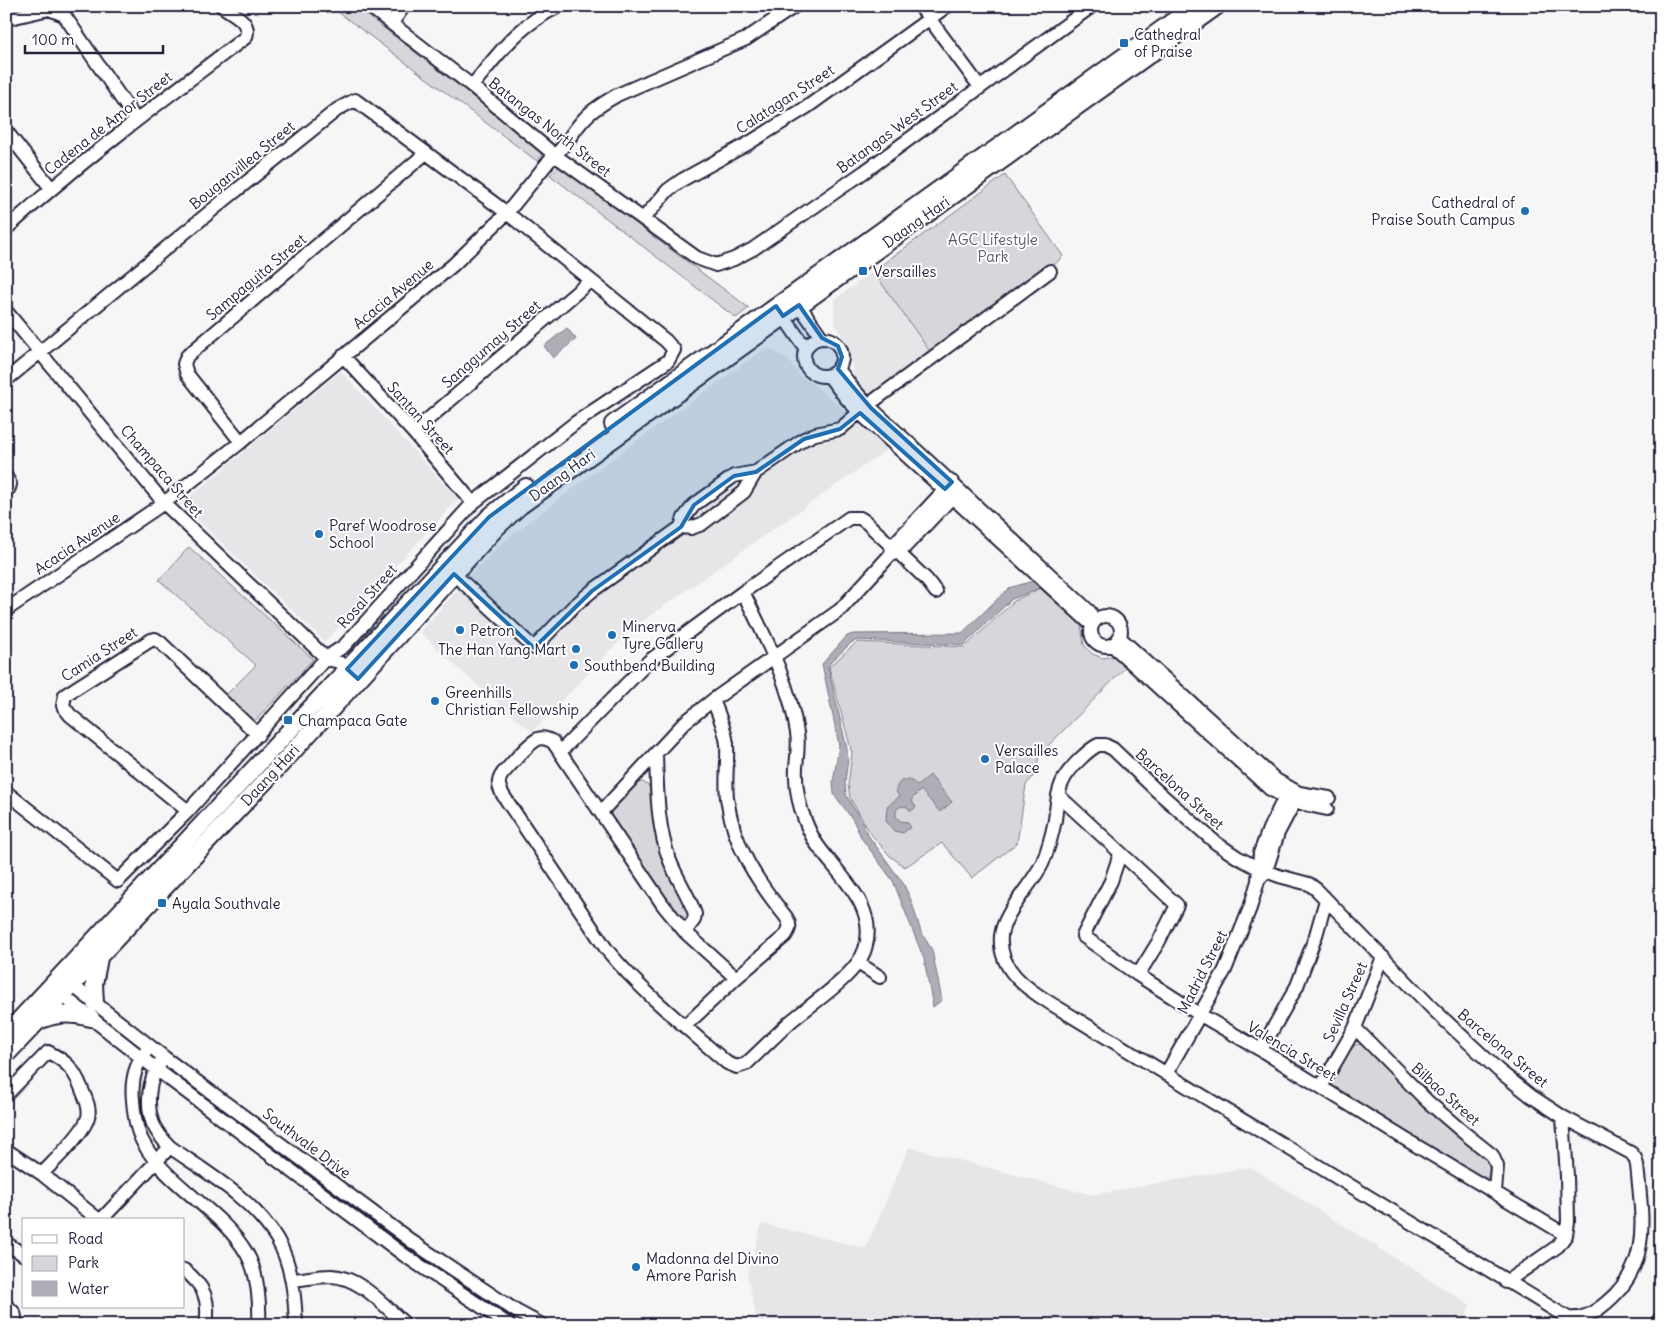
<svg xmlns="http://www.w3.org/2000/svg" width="1667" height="1331" font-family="Delius,sans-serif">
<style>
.built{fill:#e6e6e9}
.green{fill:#d7d7db;stroke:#7c7c8b}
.water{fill:#aeaeb7;stroke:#767685}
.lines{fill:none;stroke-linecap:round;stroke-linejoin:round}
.minor-casing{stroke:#22223b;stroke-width:16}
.major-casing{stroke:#22223b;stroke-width:20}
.minor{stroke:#fff;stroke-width:12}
.major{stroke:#fff;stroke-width:16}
.marked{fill:#1f6fb2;fill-opacity:0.2;stroke:#1f6fb2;stroke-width:4;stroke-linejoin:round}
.poi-dot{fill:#1f6fb2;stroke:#fff;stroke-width:2}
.labels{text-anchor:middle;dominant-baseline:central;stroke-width:4;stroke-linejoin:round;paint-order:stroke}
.poi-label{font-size:15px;fill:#22223b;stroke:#fff;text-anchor:start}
.street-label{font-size:15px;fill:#22223b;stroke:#fff}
.park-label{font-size:15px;fill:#58586b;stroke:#fff}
</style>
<rect width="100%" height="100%" fill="#f6f6f7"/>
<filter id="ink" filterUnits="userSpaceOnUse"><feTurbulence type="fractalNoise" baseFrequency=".02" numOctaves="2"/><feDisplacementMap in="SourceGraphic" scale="10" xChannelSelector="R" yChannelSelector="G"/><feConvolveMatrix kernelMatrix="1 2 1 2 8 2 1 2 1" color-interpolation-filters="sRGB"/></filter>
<g filter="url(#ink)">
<!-- built -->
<path class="built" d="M873,271L931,353L869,398L853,376L851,358L846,345L834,322V300Z
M764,349L773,350L789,361L801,377L815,385L889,448L630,630L532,732L460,670L420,632L479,566L502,543L597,470Z
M341,371L458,499L325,642L181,504Z
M909,1147L1092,1195L1250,1167L1470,1305L1464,1325H758L747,1274L762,1224L866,1248Z"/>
<!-- green -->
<path class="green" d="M330,6H355L544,151L537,161Z
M559,166L749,308L736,318L550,175Z
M1005,175L1063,256L1043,277L931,353L873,271Z
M189,547L313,659L253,723L224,697L256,665L159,580Z
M1040,588L1081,625L1084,645L1092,654L1103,658L1115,656L1126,667L1039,755L1036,773L1026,785L1017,843L972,878L942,843L905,867L890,856L871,834L850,798L848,785L852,753L829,667L857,642L965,647L1014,601Z
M638,782H643L649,786C652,799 652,813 654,825C661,857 673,885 688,913L689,916L686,920H683L667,901L611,817V810Z
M1358,1044L1362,1045C1391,1075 1421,1103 1451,1130C1462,1139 1479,1149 1487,1160C1490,1165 1490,1172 1487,1178H1481L1336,1091C1334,1087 1331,1084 1332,1079C1334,1070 1349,1047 1358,1044Z"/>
<!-- water -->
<path class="water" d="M567,328L576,339L553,358L544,346Z
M1033,581L1040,588L1012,599L964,645L857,640L851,643L830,663L828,667L847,749L848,759L845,782L846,795L861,820L868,835L903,883L911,900L921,932L932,950L942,1000L933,1007L924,959L893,881L862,839L853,820L834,794L833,783L839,745L822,664L847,636L853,634L962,633L1009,588Z
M930,775L952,802L940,812L921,790L912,799L913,803L916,807L911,811L907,807L901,806L896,810V816L900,821L907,822L911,827L903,833L894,831L886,821L887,806L899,797L896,791C897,778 910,776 917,786Z"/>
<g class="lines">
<defs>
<path id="minor" d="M369,6L472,86L556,156L697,258L716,265L734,259L753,249L864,172L1092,6
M920,6L980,87
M6,19L49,9L64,15L136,120
M392,23L404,6
M472,86C500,52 517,26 559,6
M6,131L51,188
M643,219L668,190L682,180L749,143L807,107L947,6
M6,229C82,160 164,99 246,37C251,21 234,15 222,6
M795,299L822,338
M779,310L806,349
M6,311L164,503L328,660C339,659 345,667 353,674
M804 357a19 19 0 1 1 38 0a19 19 0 1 1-38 0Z
M343,356L413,432L473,503
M838,369L854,390L871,408L1090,612
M829,376L846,398L860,413L1092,625
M6,380L222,202L338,109L355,100L507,213L666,341L674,350L668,361L575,423L473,503L344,646L326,658L188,811L118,881L6,792
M413,432L590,281
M241,442L187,374L184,364L187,356L426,153
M6,477L10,484L9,488L6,490
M681,527L691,528L702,524L744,492L756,472L804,439L815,434L840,429L868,405L1050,271
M893,554L900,552L957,492
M454,574L534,648L573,607L592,591L681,527L684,518L694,505L734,476L756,472
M6,610L164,503L241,442L453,265L507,213L549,161C564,150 572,131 585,118C594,108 606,102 617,95L746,39L795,6
M1091 631a15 15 0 1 1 30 0a15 15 0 1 1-30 0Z
M1120,638L1276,780L1299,793L1329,798
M1112,645L1270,789L1294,802L1327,809
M1098,745H1105L1113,749L1156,790L1216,843L1237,857L1258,868L1279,876L1309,884L1317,890L1433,1009L1498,1070L1531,1096L1563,1117L1631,1153L1635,1158L1637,1165C1642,1218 1652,1265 1606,1303C1594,1313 1583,1320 1568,1318L1050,1003C1026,988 998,969 1001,936C1003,913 1031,886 1042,864C1048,850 1052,835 1055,820C1057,805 1057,790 1065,777C1071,767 1088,750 1098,745Z
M560,752L649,661L743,592L849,518H860L866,522L926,579L936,592
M656,754C657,789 657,828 670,861C677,879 689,896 695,914L694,920L685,932
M1058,795L1177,905L1159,941L1138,975
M188,811L70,715L63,706L65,695L151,640L155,639L161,643L258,735
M601,812L685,722L713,700L840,610L891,554L892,546L952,482
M1120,854L1111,881L1083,936L1138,975L1199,1014L1261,1050L1405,1139L1566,1235
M1261,877L1266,871L1278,833L1298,795
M858,963L880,977
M736,978L685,932L663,905L553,742C548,739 543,737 538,739C527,744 512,764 503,773C497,781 498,786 503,795L607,950C642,992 686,1027 727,1063L737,1067L746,1064C761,1050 775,1036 790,1022C811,1004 857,975 865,949C879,905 837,875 816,843C812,837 809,830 806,823C799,806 795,786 796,767C797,756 799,744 797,733C790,683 765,637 743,592
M67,981L165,1058L414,1243L516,1311L542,1325
M57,991L156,1069L404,1255L509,1325
M685,1026L736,978L785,936C790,929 791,925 786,917C757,881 733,846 727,798C725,780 728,762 727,744C725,728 718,713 713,700
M1355,1028L1427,1101L1463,1132L1492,1155L1497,1166L1495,1192
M1261,1050L1297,986L1316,935L1326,900
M146,1051C135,1065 131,1082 133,1100C134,1115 136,1131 144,1144C167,1186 223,1211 247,1254C258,1273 260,1304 259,1325
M160,1064C148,1080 146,1105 153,1124C157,1133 163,1140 170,1147C207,1173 253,1199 277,1239C292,1265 295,1296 296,1325
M1166,1074L1225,970L1250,908L1258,881L1260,853L1269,829L1289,789
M1321,1087L1355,1028L1383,957
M6,1095L48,1052C66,1061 73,1068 81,1087C84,1096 91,1107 88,1117C85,1132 54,1161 42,1174
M6,1150L42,1174L99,1220
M101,1220L170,1147
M6,1243L24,1255
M184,1270C204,1285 210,1300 206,1325
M292,1280C305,1279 318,1276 331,1276C361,1277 385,1307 406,1325
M1506,1282L1558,1246L1566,1235L1568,1222L1567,1176L1563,1117
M6,1306C14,1311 17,1315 14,1325
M1655,1325L1661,1318"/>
<path id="major" d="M613,424L1194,6
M95,1003L94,984L99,958
M41,1020C57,1013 73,1013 91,1018
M6,1034L489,517L526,487
M6,1055L287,758L496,528L520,506L1217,6"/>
</defs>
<!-- minor casing -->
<use href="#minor" class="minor-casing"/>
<!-- major casing -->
<use href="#major" class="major-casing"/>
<!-- minor -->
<use href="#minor" class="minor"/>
<!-- major -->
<use href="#major" class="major"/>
</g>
</g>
<!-- marked area -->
<path class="marked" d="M799,305L822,338L838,346L842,357L838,369L871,408L952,482L945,489L860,413L840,429L804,439L756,472L734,476L694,505L681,527L592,591L534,648L454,574L358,679L347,669L489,517L776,306L783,316Z"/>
<!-- markers -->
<g class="poi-dot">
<rect x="1119" y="38" width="10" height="10" rx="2.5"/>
<circle cx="1525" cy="211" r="5"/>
<rect x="858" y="266" width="10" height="10" rx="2.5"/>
<circle cx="319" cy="534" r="5"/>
<circle cx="460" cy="630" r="5"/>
<circle cx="612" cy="635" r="5"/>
<circle cx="576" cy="649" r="5"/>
<circle cx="574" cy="665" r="5"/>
<circle cx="435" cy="701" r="5"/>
<rect x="283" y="715" width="10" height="10" rx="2.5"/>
<circle cx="985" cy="759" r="5"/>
<rect x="157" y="898" width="10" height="10" rx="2.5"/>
<circle cx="636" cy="1267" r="5"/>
</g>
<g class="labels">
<!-- poi labels -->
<g class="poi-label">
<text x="1134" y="34">Cathedral<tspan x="1134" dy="17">of Praise</tspan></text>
<text x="1515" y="202" text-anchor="end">Cathedral of<tspan x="1515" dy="17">Praise South Campus</tspan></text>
<text x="873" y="271">Versailles</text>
<text x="329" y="525">Paref Woodrose<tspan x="329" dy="17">School</tspan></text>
<text x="622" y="626">Minerva<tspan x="622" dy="17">Tyre Gallery</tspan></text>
<text x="470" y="630">Petron</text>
<text x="566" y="649" text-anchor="end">The Han Yang Mart</text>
<text x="584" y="665">Southbend Building</text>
<text x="445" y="692">Greenhills<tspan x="445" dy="17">Christian Fellowship</tspan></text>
<text x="298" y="720">Champaca Gate</text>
<text x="995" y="750">Versailles<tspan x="995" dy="17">Palace</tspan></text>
<text x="172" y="903">Ayala Southvale</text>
<text x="646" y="1258">Madonna del Divino<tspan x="646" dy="17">Amore Parish</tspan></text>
</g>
<!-- street labels -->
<g class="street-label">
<text transform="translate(785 99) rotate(-33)">Calatagan Street</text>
<text transform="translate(108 123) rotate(-38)">Cadena de Amor Street</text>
<text transform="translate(550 127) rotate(38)">Batangas North Street</text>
<text transform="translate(897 127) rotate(-36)">Batangas West Street</text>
<text transform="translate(242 165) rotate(-39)">Bouganvillea Street</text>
<text transform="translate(916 222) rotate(-35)">Daang Hari</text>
<text transform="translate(256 277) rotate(-40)">Sampaguita Street</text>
<text transform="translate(393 294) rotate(-40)">Acacia Avenue</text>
<text transform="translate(491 344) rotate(-41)">Sanggumay Street</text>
<text transform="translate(421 418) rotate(48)">Santan Street</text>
<text transform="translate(162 471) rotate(49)">Champaca Street</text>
<text transform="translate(562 475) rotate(-36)">Daang Hari</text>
<text transform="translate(77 543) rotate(-34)">Acacia Avenue</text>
<text transform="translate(367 596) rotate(-48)">Rosal Street</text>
<text transform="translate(99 654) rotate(-33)">Camia Street</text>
<text transform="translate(270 775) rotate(-47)">Daang Hari</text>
<text transform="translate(1180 789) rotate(42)">Barcelona Street</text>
<text transform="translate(1202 972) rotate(-63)">Madrid Street</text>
<text transform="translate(1345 1002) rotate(-66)">Sevilla Street</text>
<text transform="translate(1503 1048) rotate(40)">Barcelona Street</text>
<text transform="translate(1292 1051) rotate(31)">Valencia Street</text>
<text transform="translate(1446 1094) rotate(42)">Bilbao Street</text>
<text transform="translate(307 1143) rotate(37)">Southvale Drive</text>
</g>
<!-- park labels -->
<g class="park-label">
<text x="993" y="239">AGC Lifestyle<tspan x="993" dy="17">Park</tspan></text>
</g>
</g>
<!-- margin -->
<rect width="1667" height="1331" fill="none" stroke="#fff" stroke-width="25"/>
<rect x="12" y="12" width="1642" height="1306" fill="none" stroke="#22223b" stroke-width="2" filter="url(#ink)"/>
<!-- legend -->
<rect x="22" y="1218" width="162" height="90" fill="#ffffff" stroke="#a7a7b1"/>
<rect x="32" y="1235" width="25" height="8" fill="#ffffff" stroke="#a7a7b1"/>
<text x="68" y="1244" font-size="15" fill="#22223b">Road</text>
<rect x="32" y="1256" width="25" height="15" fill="#d7d7db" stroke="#a7a7b1"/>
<text x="68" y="1268" font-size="15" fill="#22223b">Park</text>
<rect x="32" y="1281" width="25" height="15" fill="#aeaeb7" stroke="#a7a7b1"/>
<text x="68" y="1294" font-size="15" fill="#22223b">Water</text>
<!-- scale -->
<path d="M25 45v8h138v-8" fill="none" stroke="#22223b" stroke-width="2.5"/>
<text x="32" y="45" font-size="15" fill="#22223b" stroke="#ffffff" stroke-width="4" paint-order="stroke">100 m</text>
</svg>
